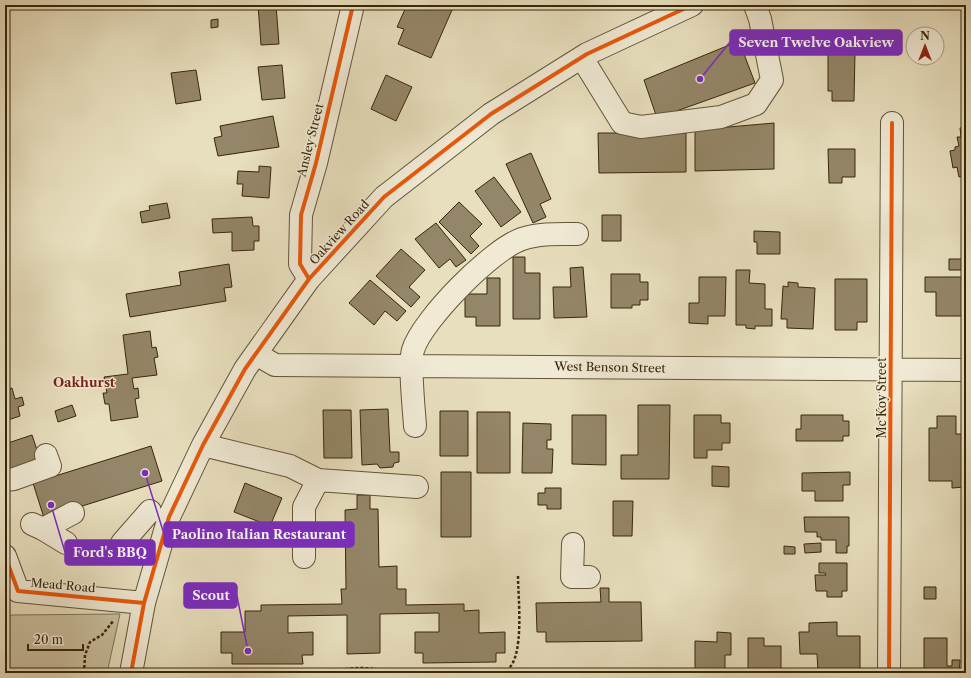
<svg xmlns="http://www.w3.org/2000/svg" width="971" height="678" font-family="'Libre Caslon Text',serif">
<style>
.green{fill:#cac0a0;stroke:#817356}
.building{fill:#948668;stroke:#38260b}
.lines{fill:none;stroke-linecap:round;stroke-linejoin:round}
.minor-casing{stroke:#645438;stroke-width:24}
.path{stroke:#38260b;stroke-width:2.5;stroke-dasharray:3 2;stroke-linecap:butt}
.minor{stroke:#f0ead5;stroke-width:22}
.cycleway-casing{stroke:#f0ead5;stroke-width:6}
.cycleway{stroke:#e8590c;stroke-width:4}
.labels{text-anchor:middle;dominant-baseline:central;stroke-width:3;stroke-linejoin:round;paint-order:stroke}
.street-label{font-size:12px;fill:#38260b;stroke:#f0ead5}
.neighbourhood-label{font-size:13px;font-weight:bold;fill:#7a1f14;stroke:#f0ead5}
.leader{fill:none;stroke:#7b2cbf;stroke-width:1.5}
.callout-dot{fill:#7b2cbf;stroke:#f0ead5;stroke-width:1.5}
.callout{fill:#7b2cbf;stroke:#7b2cbf;stroke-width:1.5}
.callout-label{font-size:13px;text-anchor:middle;font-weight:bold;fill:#fff}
</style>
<rect width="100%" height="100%" fill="#e8dfbe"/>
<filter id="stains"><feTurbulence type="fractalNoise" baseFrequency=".005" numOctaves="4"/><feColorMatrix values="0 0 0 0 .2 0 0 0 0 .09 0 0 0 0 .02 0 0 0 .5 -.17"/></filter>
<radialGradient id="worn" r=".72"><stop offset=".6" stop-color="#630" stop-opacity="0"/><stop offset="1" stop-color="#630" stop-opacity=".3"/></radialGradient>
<!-- green -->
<path class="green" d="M120,614L107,673H5V618L12,615Z"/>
<!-- building -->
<path class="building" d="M258,5H276L279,44L261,45Z
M414,5H441L452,10L431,58L398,44L404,29L397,27L406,7L412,10Z
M218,19V27L211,28V20Z
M739,41L755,83L657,118L644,80Z
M828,52H855L854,101H832V91H828Z
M282,65L285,98L262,100L258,67Z
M196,70L201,100L176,104L171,73Z
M386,75L412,87L396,121L371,109Z
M273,116L279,147L218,156L214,138L222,136L220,126Z
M774,123V169L695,171V130Z
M966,127V176L959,177L957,167L953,168L950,151L955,150V147L959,146L957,137H961L960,128Z
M598,133H686V172L599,173Z
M828,149H855V177H842V183H829Z
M531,153L551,199L540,204L546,217L533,223L506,164Z
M259,166L271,167L269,198L242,196L243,184H237L238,171L259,172Z
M494,177L521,212L501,227L475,191Z
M459,202L482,224L470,236L479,246L471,254L439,222Z
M167,203L170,218L142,223L140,212L150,210L149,206Z
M602,215H621V241H602Z
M252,217L253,226H259V241H254V250L232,251V232L213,233L212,219Z
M436,223L466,260L456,267L450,259L439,268L415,239Z
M754,231L780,232V254H757V242H754Z
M401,249L425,270L409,287L420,297L411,307L376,276Z
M513,257H525V273H540V319H513Z
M949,259H966V270H949Z
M229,264L232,287L224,288L226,301L130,317L126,294L181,285L179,272Z
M583,267L587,317L554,318L553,287H571L570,268Z
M736,270H750L749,283L765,284V309H772V326H755V329L746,328V325H736Z
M611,274H640V282H648V300H640V305H632V308H611Z
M699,277H726L725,316H708V324L689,323V303H699Z
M925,277H965V316H936V292H925Z
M487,278H500V326H476V317H465V294H487Z
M835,279H867V322H857V330H835Z
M370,280L406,311L397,321L385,311L374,325L349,303Z
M788,282L798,283V287L815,288L813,329L787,328V319H781L783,286L788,287Z
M150,331L152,348L156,347L158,357L154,358L157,375L132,378L134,389L138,388L139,398L135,399L138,417L111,421L109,404H105L103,393H107L104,377L128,374L123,335Z
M12,388L15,399L22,397L24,405L18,407L20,416L5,421V390Z
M72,405L76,416L58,422L55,411Z
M638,405H670L669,479H621V455H638Z
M388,409L390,452H399V462L394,463L393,467L380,468L377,464L362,465L360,410Z
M323,410H351L352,458H324Z
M440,411H468V456H440Z
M477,412H510V473H477Z
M572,415H606V465L572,464Z
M694,415H721V423H730V443H722V450H707V458H694Z
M801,415H843V421H849V436H843V441H796V429H801Z
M937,416H956V434H966L965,487L952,488V481H929V428H937Z
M523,423L551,424V440H547V449H553L552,473H522Z
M32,435L41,462L7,473L5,444Z
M151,446L162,481L44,518L33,483Z
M712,466L729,467V487L712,486Z
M441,472H471V537H441Z
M850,472V485H843V501H815V491H802V473Z
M245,483L282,498L270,526L234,512Z
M545,488H561V509H547V505H538V493H545Z
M357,495H370V509H378L379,567L397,566V589H406V605L464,604V611L479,610V633L505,632V653H496V662L423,663V653H415V632H439V613L380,614V653L347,654V615L288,616V633L313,632V655H302L303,664H232V653H221V632H245V611H261V605L342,604L341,589H346L345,510L357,509Z
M613,501H633L632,536H613Z
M804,517H849V546H847V553H836V540H821V537H817V532H805Z
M821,543V552L805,553L804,544Z
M784,546L795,547V554H784Z
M819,563H847V591H842V597H827V591H816L815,575H826L825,573H819Z
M924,587H936V599H924Z
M600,588H609V602H641L642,641L546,642V632H537L536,603L601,602Z
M837,622V636H860V673H818L817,654H800L799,632H809V623Z
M717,632L731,633V655H725V673H695V641L717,642Z
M748,638H764V646H781V673H748Z
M924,638H947V666H952V660H960L959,673H924Z"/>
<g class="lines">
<defs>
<path id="minor" d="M582,58L622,123L641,127L721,117L756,104L772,80L760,19L755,5
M309,279L300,264L301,215L316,163L353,5
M256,354L275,365L966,370
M415,426C414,410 409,363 413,350C422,320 492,249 522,239C540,233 559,234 577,234
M203,445L290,466L318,480L417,487
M5,480L14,479L50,466L46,455
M32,524L43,529L73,513
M43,529L66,543
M122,543L150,511
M573,544L572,577H589
M5,556L18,591L144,603
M304,557V507L318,480
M131,673L144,603L169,517L203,445L245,369L309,279L384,197L491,114L587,54L692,5
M889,673L892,123"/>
</defs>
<!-- minor casing -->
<use href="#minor" class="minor-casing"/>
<!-- path -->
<path class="path" d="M84,673L85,655L90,642L102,635L114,620
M331,673C350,665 377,668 397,673
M406,673L507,670C525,657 518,597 518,576"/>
<!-- minor -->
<use href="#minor" class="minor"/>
<defs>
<path id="cycleway" d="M309,279L300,264L301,215L316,163L353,5
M5,556L18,591L144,603
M131,673L144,603L169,517L203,445L245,369L309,279L384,197L491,114L587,54L692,5
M889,673L892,123"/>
</defs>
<!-- cycleway casing -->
<use href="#cycleway" class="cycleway-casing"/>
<!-- cycleway -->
<use href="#cycleway" class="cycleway"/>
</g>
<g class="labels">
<!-- street labels -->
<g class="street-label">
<text transform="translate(310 140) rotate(-76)">Ansley Street</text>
<text transform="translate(339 232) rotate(-48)">Oakview Road</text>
<text transform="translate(610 367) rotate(1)">West Benson Street</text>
<text transform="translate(881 398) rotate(-90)">Mc Koy Street</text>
<text transform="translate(63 585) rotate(5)">Mead Road</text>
</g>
<!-- neighbourhood labels -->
<g class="neighbourhood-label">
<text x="84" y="382">Oakhurst</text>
</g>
</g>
<!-- callouts -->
<path class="leader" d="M700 79L730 42M145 473L164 534M51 505L65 552M248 651L237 596"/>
<g class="callout-dot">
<circle cx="700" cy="79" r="4"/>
<circle cx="145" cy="473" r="4"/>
<circle cx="51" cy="505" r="4"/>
<circle cx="248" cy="651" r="4"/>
</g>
<g class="callout">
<rect x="730" y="30" width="172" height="25" rx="4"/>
<rect x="164" y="522" width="190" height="25" rx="4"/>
<rect x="65" y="540" width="90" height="25" rx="4"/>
<rect x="184" y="583" width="53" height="25" rx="4"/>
</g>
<g class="callout-label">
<text x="816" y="47">Seven Twelve Oakview</text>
<text x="259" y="539">Paolino Italian Restaurant</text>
<text x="110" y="557">Ford's BBQ</text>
<text x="211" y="600">Scout</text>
</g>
<!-- margin -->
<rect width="971" height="678" fill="none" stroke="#e8dfbe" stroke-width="20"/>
<rect x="6" y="6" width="959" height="666" fill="none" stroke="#38260b" stroke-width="2"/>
<rect x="10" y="10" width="951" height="658" fill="none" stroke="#38260b"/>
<!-- north arrow -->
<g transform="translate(925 46)"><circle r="19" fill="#f0ead5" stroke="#a69c84"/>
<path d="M0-3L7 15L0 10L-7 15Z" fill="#8f2418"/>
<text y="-6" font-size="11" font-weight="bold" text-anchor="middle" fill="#38260b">N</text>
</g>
<!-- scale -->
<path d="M28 644v6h55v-6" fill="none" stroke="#38260b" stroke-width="2"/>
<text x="34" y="644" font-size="12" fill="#38260b" stroke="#f0ead5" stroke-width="3" paint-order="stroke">20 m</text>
<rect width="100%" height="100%" filter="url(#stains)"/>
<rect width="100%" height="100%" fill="url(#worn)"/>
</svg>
